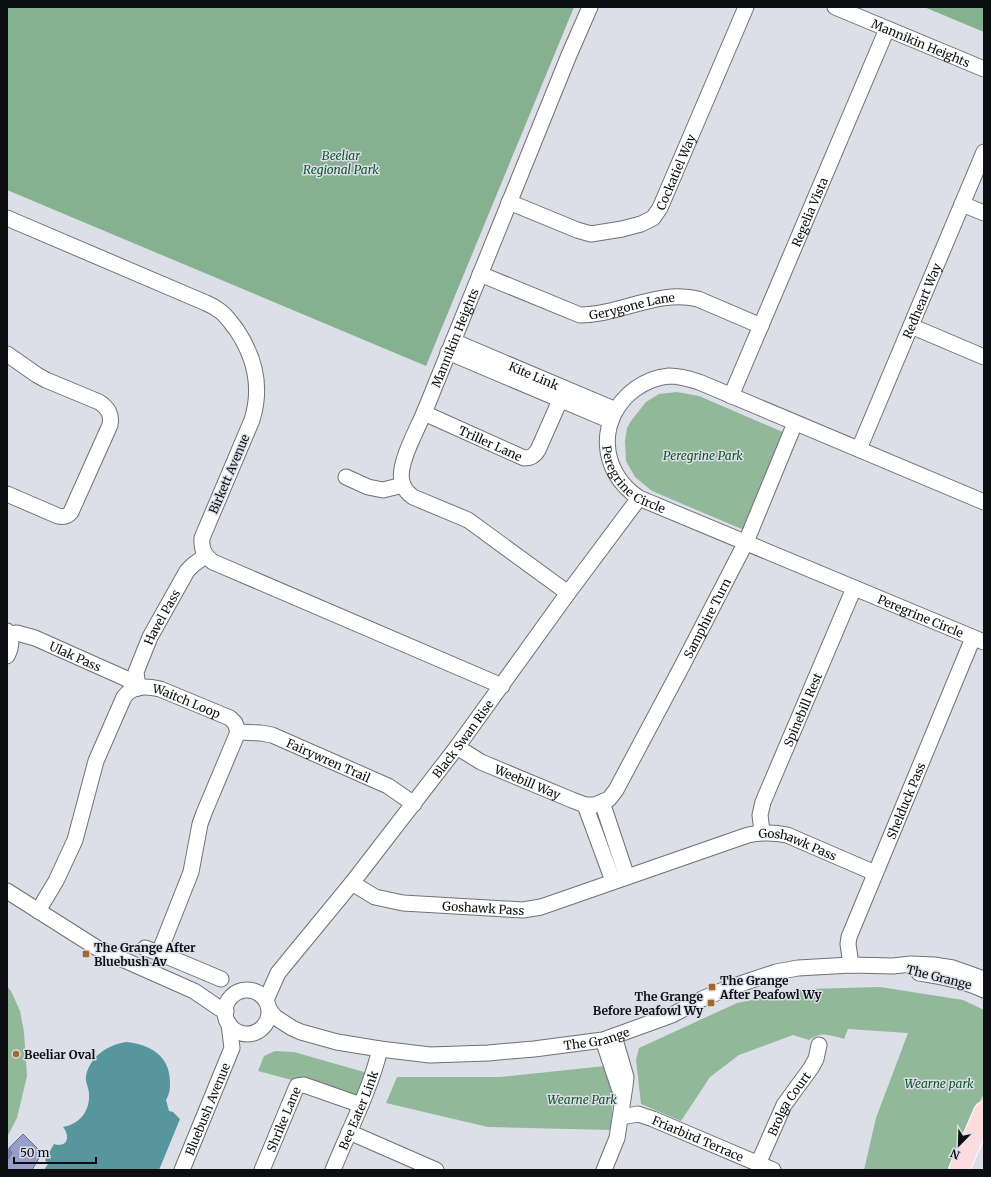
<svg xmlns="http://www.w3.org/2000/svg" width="991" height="1177" font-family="Merriweather,serif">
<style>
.green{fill:#90b899}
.forest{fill:#86b190}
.water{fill:#56969c}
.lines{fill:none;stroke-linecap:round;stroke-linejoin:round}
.minor-casing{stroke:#6f7079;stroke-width:17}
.major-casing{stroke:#fff;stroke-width:22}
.minor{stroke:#fff;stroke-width:15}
.major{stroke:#fbdcdf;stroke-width:20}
.wall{fill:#8387ae}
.building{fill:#989dca;stroke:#6a6e8d}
.poi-dot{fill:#a36829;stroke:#dcdee8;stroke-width:1.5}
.labels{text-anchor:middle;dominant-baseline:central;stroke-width:3;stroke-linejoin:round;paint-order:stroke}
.street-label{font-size:12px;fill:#0d0e11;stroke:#dcdee8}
.park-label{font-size:12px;font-style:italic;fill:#0f542a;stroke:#dcdee8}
.poi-label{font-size:12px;font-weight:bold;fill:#0d0e11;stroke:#dcdee8;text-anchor:start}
</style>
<rect width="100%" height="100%" fill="#dcdee8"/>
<!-- green -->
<path class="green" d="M677,392L699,396L785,433L744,530L652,491L635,477L626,461L625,441L627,428L631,421L646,402L659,394Z
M7,986L11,991L20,1011L24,1032L27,1076L17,1118L7,1137Z
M880,987L963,1000L984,1010V1093L948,1170H864L876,1118L908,1033L848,1029L844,1039C830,1035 822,1031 809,1040L793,1035L739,1055L710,1077L681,1121L641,1104L636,1060L639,1048L737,1003L806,989Z
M275,1051L294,1052L371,1074L356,1097L258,1071L264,1056Z
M605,1066L613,1096L611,1130L488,1127L386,1103L397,1077H500Z"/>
<!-- forest -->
<path class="forest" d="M7,7H574L426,366L7,190Z
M924,7H984V32Z"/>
<!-- water -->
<path class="water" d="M126,1042C150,1044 170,1056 170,1082C170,1089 170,1093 166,1100L169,1111L173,1112L180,1119L159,1170H44L48,1164L45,1160L54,1144C67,1148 71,1137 63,1127C80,1124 90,1111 89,1094C89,1088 85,1082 86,1076C90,1056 108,1045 126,1042Z"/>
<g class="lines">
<defs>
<g id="minor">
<path id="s1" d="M835,7L984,69"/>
<path id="s2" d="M509,202L577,230L591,234L622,229L641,224L653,218L660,208L746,7"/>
<path d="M962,204L984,213"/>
<path d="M7,218L206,303C211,305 216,308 220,311C226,315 231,323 236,329C255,357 262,388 252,420L202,538C201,549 204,555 213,562L502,686"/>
<path id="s3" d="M480,274L580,315C619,315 659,289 698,299L761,326"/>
<path d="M911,326L984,357"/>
<path id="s4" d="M453,341L616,410"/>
<path d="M448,352L611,421"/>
<path d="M7,354L37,375L46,380L99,402C108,408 112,414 110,425L71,512C67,517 63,517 58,516L7,494"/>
<path id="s5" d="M731,396L887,29"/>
<path id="s6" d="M424,413L524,458C531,458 534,456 538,450L565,389"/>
<path id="s7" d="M859,449L984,152"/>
<path d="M346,477L368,487L383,490L403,485"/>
<path id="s8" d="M984,502L699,382C690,379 680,376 669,376C657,377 645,382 635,389C596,418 599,472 639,498L984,642"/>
<path id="s9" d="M568,593L468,520L413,497C409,494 405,490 403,485C395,468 417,430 424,413L569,55L590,7"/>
<path d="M7,631C13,639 11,648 7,656"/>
<path id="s10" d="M10,634L17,633L35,638L127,679L138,688"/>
<path id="s11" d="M138,688L136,672L150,637L187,571L193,565L205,556"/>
<path id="s12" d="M238,732L261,733L272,735L388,786L414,804"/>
<path id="s13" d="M457,747L481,762L572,800L585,805H595L609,799L616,790L682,666L746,542L795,423"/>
<path d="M602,802L627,877"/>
<path d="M585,805L613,881"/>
<path id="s14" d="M762,832L760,815L763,802L854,588"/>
<path id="s15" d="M352,883L375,897L403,903L523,910L541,907L748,835C762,832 773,832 787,835L875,873"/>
<path d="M7,891L97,948L194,991L219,1008L226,1011"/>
<path id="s16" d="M38,911L56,881L75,840L96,761L124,697C133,685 146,686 160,689L230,718L235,723L238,732L204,813L200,824L191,872L159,953L221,979"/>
<path d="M145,948L159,953"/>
<path id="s17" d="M851,965L848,944L849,937L973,638"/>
<path d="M919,973C941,977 963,980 984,990"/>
<circle cx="247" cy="1012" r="22"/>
<path id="s18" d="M266,1000L278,973L352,883L457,747L568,593L639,498"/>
<path id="s19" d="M269,1009L275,1017L292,1028L301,1032L337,1042L380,1049L430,1055L488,1053L534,1049L603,1040L672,1015L702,999L728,988L776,972L798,968L851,965L893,966L911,964L934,965L953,968L984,979"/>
<path d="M603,1040L619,1088"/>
<path id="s20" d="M621,1117L638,1114L653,1119L773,1170"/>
<path d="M349,1132L436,1170"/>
<path id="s21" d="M758,1164L784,1105L811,1068L816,1059L819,1045"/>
<path id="s22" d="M182,1170L232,1048L229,1024"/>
<path id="s23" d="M262,1170L297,1086L304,1085L361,1105"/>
<path id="s24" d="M333,1170C349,1130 370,1091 380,1049"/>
<path d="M604,1170L617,1138L625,1086L626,1077L614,1036"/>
</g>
<path id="major" d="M959,1170L984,1112"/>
</defs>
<!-- minor casing -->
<use href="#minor" class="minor-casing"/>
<!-- major casing -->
<use href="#major" class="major-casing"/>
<!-- minor -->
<use href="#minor" class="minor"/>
<!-- major -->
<use href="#major" class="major"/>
</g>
<!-- wall -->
<path class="wall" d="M9,1148L32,1170H7V1151Z"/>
<!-- building -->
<path class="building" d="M23,1134L42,1153L32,1170H7V1160L12,1153L9,1148Z"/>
<!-- markers -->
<g class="poi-dot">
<rect x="82" y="950" width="8" height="8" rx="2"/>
<rect x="708" y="983" width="8" height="8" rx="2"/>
<rect x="707" y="999" width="8" height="8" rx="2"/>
<circle cx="16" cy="1054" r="4"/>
</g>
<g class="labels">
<!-- street labels -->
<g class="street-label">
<text stroke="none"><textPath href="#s1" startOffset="93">Mannikin Heights</textPath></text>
<text stroke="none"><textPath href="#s2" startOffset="204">Cockatiel Way</textPath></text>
<text stroke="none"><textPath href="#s5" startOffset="200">Regelia Vista</textPath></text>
<text stroke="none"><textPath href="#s7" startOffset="161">Redheart Way</textPath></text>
<text stroke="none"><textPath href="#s3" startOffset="161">Gerygone Lane</textPath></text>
<text stroke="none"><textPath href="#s9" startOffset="357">Mannikin Heights</textPath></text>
<text stroke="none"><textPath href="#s4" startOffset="88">Kite Link</textPath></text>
<text stroke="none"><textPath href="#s6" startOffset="73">Triller Lane</textPath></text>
<text transform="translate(229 474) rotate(-67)">Birkett Avenue</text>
<text stroke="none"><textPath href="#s8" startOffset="488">Peregrine Circle</textPath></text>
<text stroke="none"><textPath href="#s8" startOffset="811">Peregrine Circle</textPath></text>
<text stroke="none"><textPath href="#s11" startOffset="77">Havel Pass</textPath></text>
<text stroke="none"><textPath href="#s13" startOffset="372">Samphire Turn</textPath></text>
<text stroke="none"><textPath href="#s10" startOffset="70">Ulak Pass</textPath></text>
<text stroke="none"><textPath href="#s16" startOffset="300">Waitch Loop</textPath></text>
<text stroke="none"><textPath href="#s14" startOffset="131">Spinebill Rest</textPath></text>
<text stroke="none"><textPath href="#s18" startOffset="328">Black Swan Rise</textPath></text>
<text stroke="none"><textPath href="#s12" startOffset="96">Fairywren Trail</textPath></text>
<text stroke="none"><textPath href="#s13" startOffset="79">Weebill Way</textPath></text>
<text stroke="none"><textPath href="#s17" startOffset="176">Shelduck Pass</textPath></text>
<text stroke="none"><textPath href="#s15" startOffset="465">Goshawk Pass</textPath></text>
<text stroke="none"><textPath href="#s15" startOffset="136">Goshawk Pass</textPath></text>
<text transform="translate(939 977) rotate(14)">The Grange</text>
<text stroke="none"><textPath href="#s19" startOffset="339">The Grange</textPath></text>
<text stroke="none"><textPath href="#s21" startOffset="68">Brolga Court</textPath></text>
<text stroke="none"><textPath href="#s22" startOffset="66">Bluebush Avenue</textPath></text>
<text stroke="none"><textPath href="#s24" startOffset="65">Bee Eater Link</textPath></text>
<text stroke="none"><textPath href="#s23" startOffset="55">Shrike Lane</textPath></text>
<text stroke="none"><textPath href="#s20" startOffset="82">Friarbird Terrace</textPath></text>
</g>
<!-- park labels -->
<g class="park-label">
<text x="341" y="155">Beeliar<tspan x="341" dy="14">Regional Park</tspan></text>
<text x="703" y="455">Peregrine Park</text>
<text x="939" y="1083">Wearne park</text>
<text x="582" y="1099">Wearne Park</text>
</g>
<!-- poi labels -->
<g class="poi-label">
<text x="94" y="947">The Grange After<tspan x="94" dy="14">Bluebush Av</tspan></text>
<text x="720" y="980">The Grange<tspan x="720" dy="14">After Peafowl Wy</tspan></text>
<text x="703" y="996" text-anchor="end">The Grange<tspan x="703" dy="14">Before Peafowl Wy</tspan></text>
<text x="24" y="1054">Beeliar Oval</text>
</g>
</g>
<!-- border -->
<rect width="991" height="1177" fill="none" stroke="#0d0e11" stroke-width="16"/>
<!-- north arrow -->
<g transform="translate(959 1145) rotate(203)" stroke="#dcdee8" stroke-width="3" paint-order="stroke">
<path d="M0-3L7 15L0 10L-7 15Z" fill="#0d0e11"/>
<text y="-6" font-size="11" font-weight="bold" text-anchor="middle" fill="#0d0e11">N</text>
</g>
<!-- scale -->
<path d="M14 1157v6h82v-6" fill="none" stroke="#0d0e11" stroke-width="2"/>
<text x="20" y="1157" font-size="12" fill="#0d0e11" stroke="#dcdee8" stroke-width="3" paint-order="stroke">50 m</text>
</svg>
